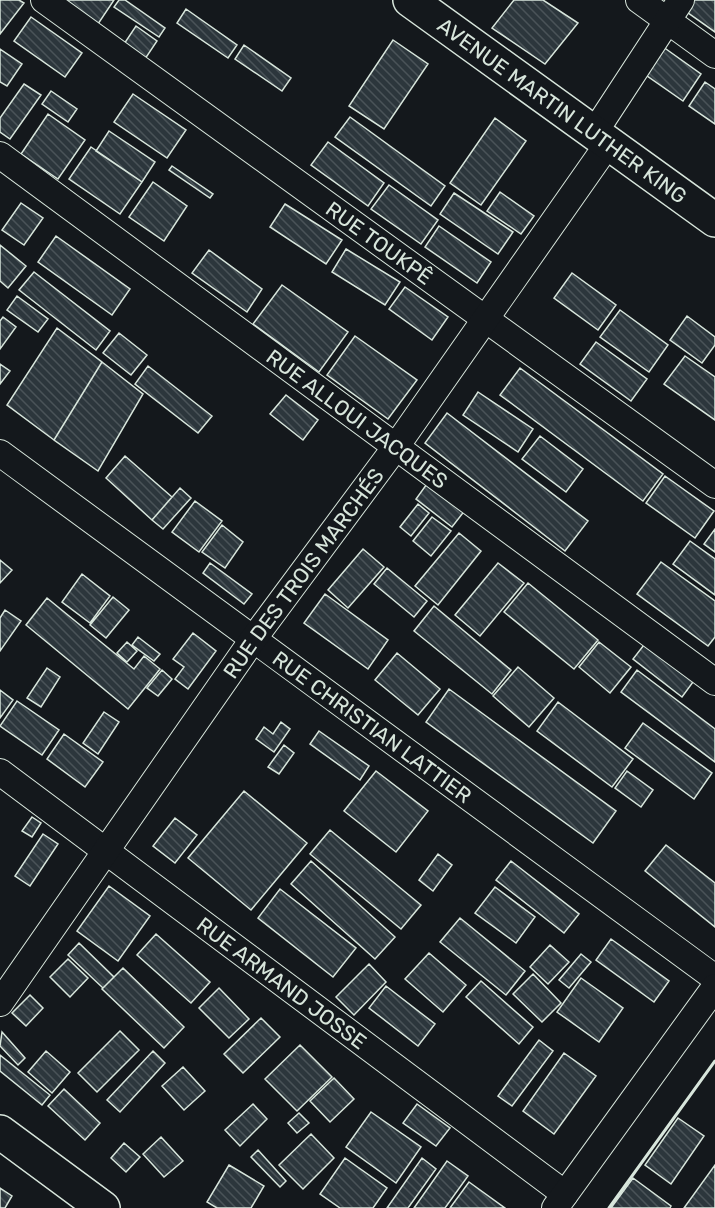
<svg xmlns="http://www.w3.org/2000/svg" width="715" height="1208" font-family="Rubik,sans-serif">
<style>
.building{fill:url(#building-back-hatch);stroke:#d8e6dc;stroke-width:1.5}
.lines{fill:none;stroke-linecap:round;stroke-linejoin:round}
.street-casing{stroke:#d8e6dc;stroke-width:28}
.secondary-casing{stroke:#d8e6dc;stroke-width:36}
.street{stroke:#14181c;stroke-width:26}
.secondary{stroke:#14181c;stroke-width:33}
.wall{stroke:#d8e6dc;stroke-width:3}
.labels{text-anchor:middle;dominant-baseline:central;stroke-width:4.5;stroke-linejoin:round;paint-order:stroke}
.street-label{font-size:21px;fill:#d8e6dc;stroke:#14181c}
</style>
<defs>
<pattern id="building-back-hatch" width="6" height="6" patternUnits="userSpaceOnUse" patternTransform="scale(1.5)"><rect width="6" height="6" fill="#2c363c"/><path d="M-1 5l2 2M0 0l6 6M5-1l2 2" fill="none" stroke="#4a5358"/></pattern>
</defs>
<rect width="100%" height="100%" fill="#14181c"/>
<!-- building -->
<path class="building" d="M0,0H19L24,3L0,34Z
M57,0H114L96,27Z
M119,0H125L165,28L159,37L114,7Z
M514,0H543L578,23L545,64L492,28Z
M692,0H715V32L684,10Z
M186,9L237,45L228,58L177,23Z
M31,17L82,53L65,77L14,41Z
M136,26L157,41L145,59L124,44Z
M393,40L428,64L384,129L349,106Z
M659,44L701,74L683,101L640,71Z
M244,45L291,78L282,91L235,59Z
M0,49L22,64L7,86L0,82Z
M705,82L715,89V124L689,106Z
M24,84L41,95L10,139L0,132V118Z
M51,91L77,109L68,122L42,104Z
M133,94L186,130L167,158L114,122Z
M48,114L85,140L58,179L21,154Z
M350,117L445,186L431,206L335,137Z
M495,118L526,141L481,205L450,183Z
M109,131L155,162L142,182L96,151Z
M328,142L384,183L368,206L311,165Z
M91,147L142,182L120,214L69,179Z
M172,166L213,194L210,198L169,170Z
M153,182L187,206L164,241L129,217Z
M389,185L438,220L421,244L371,209Z
M500,192L534,216L521,234L487,211Z
M454,193L513,232L498,254L440,214Z
M21,203L43,218L24,245L2,230Z
M285,204L342,240L326,264L270,227Z
M439,226L491,262L477,283L425,247Z
M56,236L130,289L112,315L38,262Z
M0,245L26,266L8,288L0,281Z
M346,249L400,282L385,305L332,272Z
M209,250L262,289L247,312L192,273Z
M34,272L110,331L96,350L19,290Z
M572,273L616,305L598,330L554,298Z
M282,285L348,332L319,372L253,324Z
M405,287L448,317L432,340L389,309Z
M17,296L48,319L38,332L7,310Z
M620,310L668,345L649,372L600,337Z
M687,316L715,337V345L702,363L670,340Z
M3,317L16,327L0,349V321Z
M57,328L102,362L54,440L7,405Z
M119,333L147,355L131,375L103,353Z
M355,336L417,380L388,419L327,375Z
M596,342L647,379L631,401L580,364Z
M685,356L715,377V420L664,384Z
M102,362L143,394L98,471L54,440Z
M0,364L10,371L0,384Z
M148,366L212,416L198,433L135,384Z
M520,368L663,474L643,501L500,395Z
M478,392L533,429L518,452L463,415Z
M286,395L318,420L303,440L270,414Z
M447,413L588,521L565,551L425,443Z
M540,436L583,469L566,492L522,459Z
M125,456L172,497L152,520L106,478Z
M665,476L714,511L695,538L646,503Z
M429,481L466,509L452,527L416,499Z
M180,488L191,498L163,529L152,520Z
M195,501L222,521L199,552L172,532Z
M418,504L429,513L411,536L400,527Z
M432,517L451,531L431,556L413,541Z
M222,525L243,542L225,568L202,552Z
M715,529V552L704,544Z
M459,533L481,551L438,605L415,586Z
M690,541L715,559V595L673,564Z
M363,549L384,567L348,608L328,590Z
M0,560L12,570L0,583Z
M661,562L715,601V637L708,646L637,594Z
M210,563L252,594L244,604L203,573Z
M498,563L524,583L480,636L455,615Z
M387,568L427,601L414,617L374,584Z
M82,574L110,596L90,623L62,602Z
M528,583L598,640L574,669L504,612Z
M325,594L388,640L368,669L304,623Z
M113,597L129,610L106,638L90,625Z
M47,598L134,669L144,656L160,669L128,709L26,625Z
M434,606L511,670L492,694L414,631Z
M5,610L21,621L0,651V618Z
M193,633L216,651L188,689L175,679L184,667L173,659Z
M138,637L160,654L154,661L132,645Z
M647,641L696,678L682,697L633,659Z
M127,642L137,651L127,662L117,653Z
M599,642L631,667L610,693L579,667Z
M397,653L440,689L418,715L375,680Z
M518,667L554,698L529,727L493,696Z
M47,668L60,677L41,707L27,698Z
M162,670L172,679L158,696L147,688Z
M637,670L715,729V762L621,692Z
M449,689L616,811L593,843L426,722Z
M0,690L13,700L0,718Z
M17,701L59,730L42,755L0,726Z
M558,702L633,759L612,787L537,731Z
M104,712L119,722L98,754L83,743Z
M281,722L290,729L274,752L256,739L264,727L273,734Z
M643,723L712,773L694,799L625,748Z
M319,731L369,766L360,780L310,744Z
M64,734L103,762L85,787L47,759Z
M284,745L294,753L279,774L268,767Z
M376,771L428,811L396,852L344,811Z
M627,771L653,790L641,807L615,788Z
M244,791L307,843L251,910L188,858Z
M32,817L41,823L32,837L22,831Z
M175,818L197,835L175,863L153,846Z
M330,830L421,905L401,929L310,854Z
M43,834L58,844L30,886L15,876Z
M666,845L715,883V927L645,871Z
M438,854L452,865L433,891L419,880Z
M311,861L395,937L375,959L291,884Z
M511,861L579,914L564,933L496,880Z
M109,886L150,916L118,961L77,931Z
M495,887L535,917L516,943L475,913Z
M280,889L356,948L333,977L258,918Z
M460,918L525,971L506,995L440,942Z
M156,934L210,982L191,1003L137,955Z
M611,939L669,981L654,1002L596,960Z
M79,943L114,977L103,988L68,955Z
M550,945L569,962L548,984L530,967Z
M429,953L466,985L443,1012L405,979Z
M581,954L591,962L569,988L559,980Z
M68,959L88,978L70,997L50,977Z
M369,964L386,982L354,1015L336,997Z
M123,968L184,1027L164,1048L102,989Z
M533,974L561,1003L542,1022L513,994Z
M581,978L623,1008L599,1042L557,1012Z
M481,981L533,1027L519,1044L466,997Z
M386,986L435,1024L418,1046L369,1008Z
M219,988L249,1019L229,1038L199,1008Z
M30,995L43,1008L26,1026L12,1013Z
M261,1018L280,1037L243,1073L224,1054Z
M120,1031L139,1050L97,1092L78,1073Z
M2,1032L25,1058L18,1065L0,1046Z
M539,1040L553,1051L512,1106L498,1096Z
M300,1045L332,1077L297,1111L265,1079Z
M46,1051L70,1072L52,1093L28,1072Z
M153,1051L165,1063L120,1112L107,1100Z
M564,1053L596,1076L554,1134L523,1111Z
M0,1055L50,1095L42,1105L0,1071Z
M183,1067L205,1091L184,1110L162,1086Z
M334,1078L354,1099L330,1122L310,1101Z
M64,1089L100,1123L85,1140L48,1106Z
M253,1104L267,1119L240,1146L225,1130Z
M417,1104L450,1128L436,1146L403,1123Z
M371,1112L421,1147L396,1183L346,1147Z
M299,1113L309,1123L297,1133L288,1123Z
M678,1118L704,1136L671,1184L645,1165Z
M311,1134L334,1158L303,1189L279,1165Z
M161,1137L183,1161L164,1177L143,1154Z
M124,1143L140,1157L126,1172L111,1158Z
M258,1150L286,1181L280,1187L251,1157Z
M345,1158L387,1188L373,1208H340L320,1194Z
M422,1158L436,1169L408,1208H387Z
M447,1161L468,1176L445,1208H414Z
M229,1165L264,1186L251,1208H217L207,1202Z
M715,1165V1208H684Z
M633,1178L671,1206L670,1208H611Z
M469,1182L505,1208H450Z
M0,1188L12,1196L5,1208H0Z"/>
<g class="lines">
<defs>
<g id="street">
<path id="s1" d="M44,0L715,485"/>
<path d="M639,0L715,55"/>
<path d="M594,133L681,0"/>
<path id="s2" d="M0,155L715,682"/>
<path id="s3" d="M0,453L715,978"/>
<path id="s4" d="M0,772L565,1194"/>
<path id="s5" d="M0,1003L254,638L395,448L608,144"/>
<path d="M555,1208L715,987"/>
</g>
<g id="secondary">
<path id="s6" d="M410,0L715,220"/>
<path d="M0,1132L103,1208"/>
</g>
</defs>
<!-- street casing -->
<use href="#street" class="street-casing"/>
<!-- secondary casing -->
<use href="#secondary" class="secondary-casing"/>
<!-- street -->
<use href="#street" class="street"/>
<!-- secondary -->
<use href="#secondary" class="secondary"/>
<!-- wall -->
<path class="wall" d="M609,1208L715,1061"/>
</g>
<g class="labels">
<!-- street labels -->
<g class="street-label">
<text stroke="none"><textPath href="#s6" startOffset="188">AVENUE MARTIN LUTHER KING</textPath></text>
<text stroke="none"><textPath href="#s1" startOffset="414">RUE TOUKPÊ</textPath></text>
<text stroke="none"><textPath href="#s2" startOffset="444">RUE ALLOUI JACQUES</textPath></text>
<text stroke="none"><textPath href="#s5" startOffset="526">RUE DES TROIS MARCHÉS</textPath></text>
<text stroke="none"><textPath href="#s3" startOffset="462">RUE CHRISTIAN LATTIER</textPath></text>
<text stroke="none"><textPath href="#s4" startOffset="352">RUE ARMAND JOSSE</textPath></text>
</g>
</g>
</svg>
